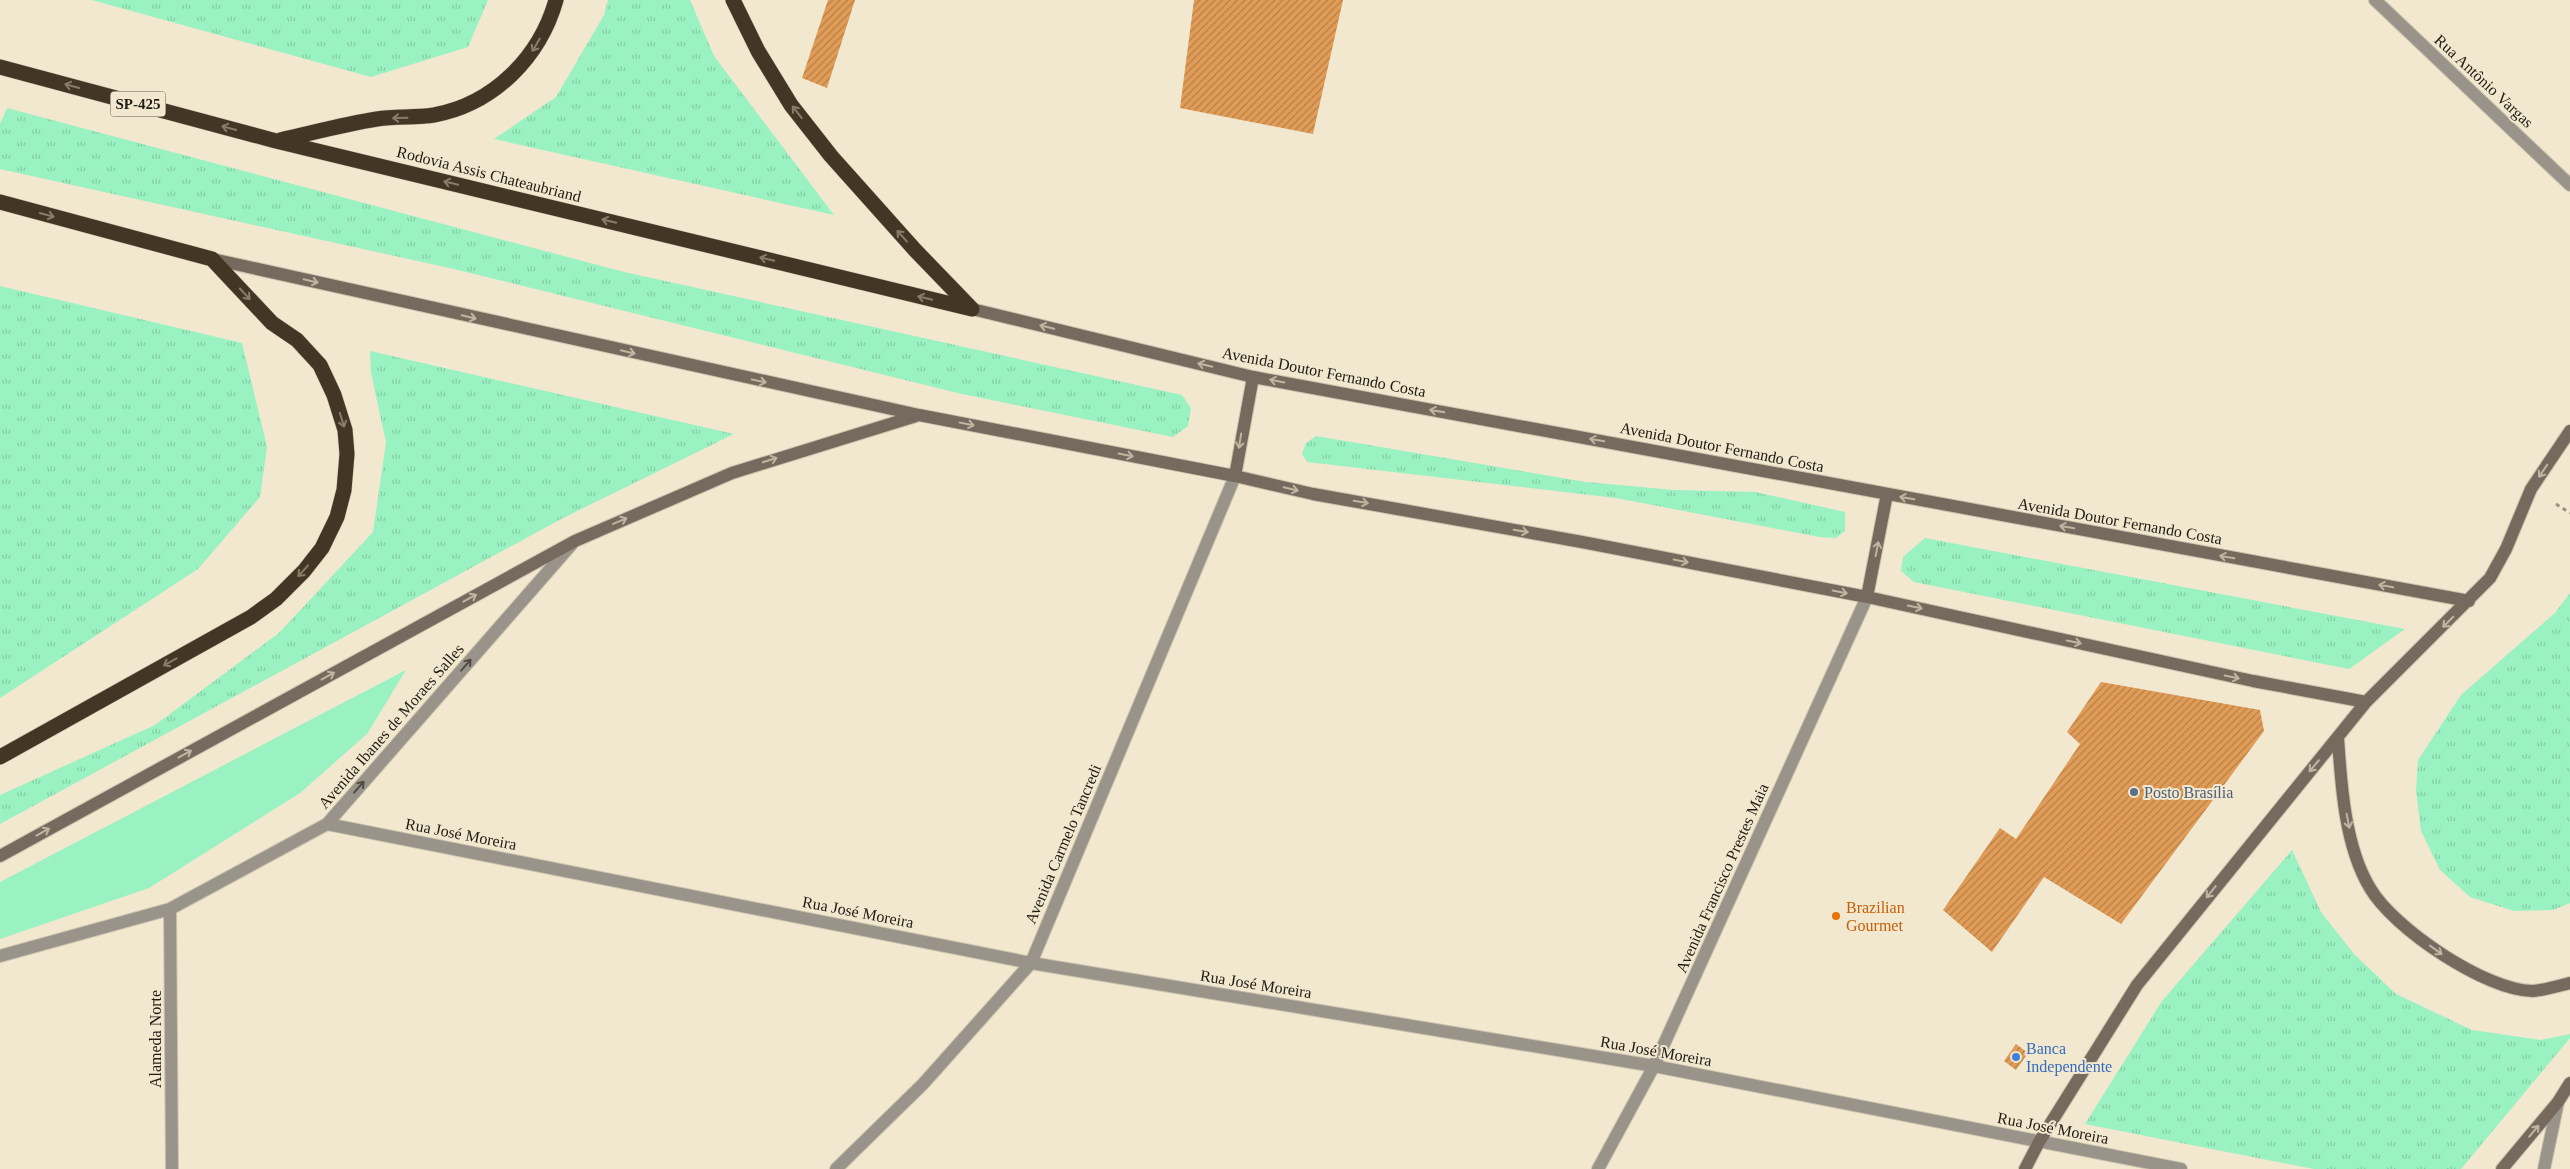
<svg xmlns="http://www.w3.org/2000/svg" width="2570" height="1169" font-family="'Times New Roman',serif">
<style>
.grass{fill:url(#grass-tufts)}
.park{fill:#9af1c1}
.building{fill:url(#building-hatch)}
.lines{fill:none;stroke-linecap:round;stroke-linejoin:round}
.minor-casing{stroke:#cbc3ad;stroke-width:14}
.secondary-casing{stroke:#cbc3ad;stroke-width:14}
.motorway-casing{stroke:#cbc3ad;stroke-width:16}
.path{stroke:#999380;stroke-width:3;stroke-dasharray:4 4;stroke-linecap:butt}
.minor{stroke:#9a938a;stroke-width:12}
.secondary{stroke:#756a5d;stroke-width:12}
.motorway{stroke:#443624;stroke-width:15}
.oneway{stroke:#897d68}
.oneway2{stroke:#bfb6a1}
.oneway3{stroke:#504c42}
.service-dot{fill:#5c6f8a;stroke:#f1e8cf;stroke-width:2}
.food-dot{fill:#e8710a;stroke:#f1e8cf;stroke-width:2}
.shop-dot{fill:#3f7fe0;stroke:#f1e8cf;stroke-width:2}
.labels{text-anchor:middle;dominant-baseline:central;stroke-width:4;stroke-linejoin:round;paint-order:stroke}
.shield{fill:#f1e8cf;stroke:#5e594b;stroke-width:1}
.shield-label{font-size:15px;font-weight:bold;fill:#1f1c12}
.street-label{font-size:16px;fill:#1f1c12;stroke:#f1e8cf}
.service-label{font-size:16px;fill:#4e5e75;stroke:#f1e8cf;text-anchor:start}
.food-label{font-size:16px;fill:#c56008;stroke:#f1e8cf;text-anchor:start}
.shop-label{font-size:16px;fill:#366cbe;stroke:#f1e8cf;text-anchor:start}
</style>
<defs>
<pattern id="grass-tufts" width="24" height="20" patternUnits="userSpaceOnUse" patternTransform="scale(1.25)"><rect width="24" height="20" fill="#9af1c1"/><path d="M3 7l-1-3M5 7V3M7 7l1-3M15 17l-1-3M17 17v-4M19 17l1-3" fill="none" stroke="#84cea5"/></pattern>
<pattern id="building-hatch" width="6" height="6" patternUnits="userSpaceOnUse" patternTransform="scale(1.25)"><rect width="6" height="6" fill="#e19d57"/><path d="M-1 1l2-2M0 6l6-6M5 7l2-2" fill="none" stroke="#b67f47"/></pattern>
</defs>
<rect width="100%" height="100%" fill="#f1e8cf"/>
<!-- grass -->
<path class="grass" d="M92,0H488L468,47L371,77Z
M608,0H690L714,56L834,215L494,139L556,97L604,15Z
M7,108L624,272L1182,395L1191,408L1188,426L1173,437L962,394L454,269L0,169V124Z
M0,286L242,343L267,447L260,497L198,569L0,698Z
M370,351L734,434L563,518L0,824V795L155,725L279,633L373,532L386,442L371,373Z
M1316,436L1586,482L1674,490L1755,492L1845,512V531L1836,538L1819,537L1616,498L1307,462L1302,454L1306,443Z
M1925,538L2405,629L2349,669L1914,582L1901,571L1903,557Z
M2570,593V903L2553,910L2514,911L2470,897L2440,870L2421,831L2416,791L2418,760L2461,695L2555,613Z
M2292,850L2321,912L2354,954L2396,994L2472,1030L2541,1040L2570,1034V1038L2461,1169H2314L2085,1124L2162,1001Z"/>
<!-- park -->
<path class="park" d="M406,670L367,734L300,793L149,888L0,939V882Z"/>
<!-- building -->
<path class="building" d="M828,0H855L827,88L802,78Z
M1194,0H1343L1313,134L1180,108Z
M2101,682L2260,710L2264,731L2121,924L2044,877L1992,952L1943,910L2000,828L2016,839L2080,744L2067,732Z
M2016,1044L2028,1053L2016,1070L2004,1061Z"/>
<g class="lines">
<defs>
<path id="minor" d="M2375,0L2570,185
M327,824L1031,963L1654,1066L2181,1169
M170,909L172,1169
M0,956L170,909L327,824L572,544
M836,1169L923,1084L1031,963L1235,476
M1598,1169L1654,1066L1867,597
M2544,1169L2558,1102"/>
<path id="secondary" d="M212,259L919,415L1235,476L1313,494L1582,542L1867,597L2253,681L2366,702
M972,309L1253,377L2469,601
M1235,476L1253,377
M1867,597L1887,494
M2338,738C2341,785 2345,847 2370,888C2393,928 2486,991 2533,991C2545,990 2558,986 2570,983
M0,856L575,541L732,473L916,416
M2025,1169L2039,1142L2137,985L2366,702L2490,578L2506,549L2531,489L2570,431
M2502,1169L2558,1102L2570,1083"/>
<path id="motorway" d="M733,0L758,51L791,105L831,156L915,250L972,309
M0,67L276,141L972,309
M280,140C312,133 345,124 377,119C396,116 415,118 434,115C494,104 540,57 556,0
M0,202L212,259L272,323L297,340L320,365L334,395L345,430L347,454L344,490L337,517L322,548L304,571L276,599L251,617L0,757"/>
</defs>
<!-- minor casing -->
<use href="#minor" class="minor-casing"/>
<!-- secondary casing -->
<use href="#secondary" class="secondary-casing"/>
<!-- motorway casing -->
<use href="#motorway" class="motorway-casing"/>
<!-- path -->
<path class="path" d="M2556,504L2570,513"/>
<!-- minor -->
<use href="#minor" class="minor"/>
<!-- secondary -->
<use href="#secondary" class="secondary"/>
<!-- motorway -->
<use href="#motorway" class="motorway"/>
</g>
<!-- one-way arrows -->
<defs><path id="oneway-shaft" d="M-6 0H5M1.5-3L5.5 0L1.5 3" fill="none" stroke-width="1.6" stroke-linecap="round" stroke-linejoin="round" transform="scale(1.25)"/></defs>
<g class="oneway">
<use href="#oneway-shaft" transform="translate(536 45) rotate(120)"/>
<use href="#oneway-shaft" transform="translate(72 86) rotate(-165)"/>
<use href="#oneway-shaft" transform="translate(797 112) rotate(-128)"/>
<use href="#oneway-shaft" transform="translate(400 118) rotate(179)"/>
<use href="#oneway-shaft" transform="translate(229 128) rotate(-165)"/>
<use href="#oneway-shaft" transform="translate(451 183) rotate(-166)"/>
<use href="#oneway-shaft" transform="translate(47 215) rotate(15)"/>
<use href="#oneway-shaft" transform="translate(609 221) rotate(-166)"/>
<use href="#oneway-shaft" transform="translate(902 236) rotate(-132)"/>
<use href="#oneway-shaft" transform="translate(767 259) rotate(-166)"/>
<use href="#oneway-shaft" transform="translate(245 294) rotate(47)"/>
<use href="#oneway-shaft" transform="translate(925 298) rotate(-166)"/>
<use href="#oneway-shaft" transform="translate(342 420) rotate(73)"/>
<use href="#oneway-shaft" transform="translate(303 571) rotate(132)"/>
<use href="#oneway-shaft" transform="translate(170 662) rotate(151)"/>
</g>
<g class="oneway2">
<use href="#oneway-shaft" transform="translate(311 281) rotate(13)"/>
<use href="#oneway-shaft" transform="translate(469 317) rotate(13)"/>
<use href="#oneway-shaft" transform="translate(1047 327) rotate(-166)"/>
<use href="#oneway-shaft" transform="translate(628 352) rotate(13)"/>
<use href="#oneway-shaft" transform="translate(1205 365) rotate(-166)"/>
<use href="#oneway-shaft" transform="translate(759 381) rotate(12)"/>
<use href="#oneway-shaft" transform="translate(1277 381) rotate(-169)"/>
<use href="#oneway-shaft" transform="translate(1437 411) rotate(-170)"/>
<use href="#oneway-shaft" transform="translate(967 424) rotate(11)"/>
<use href="#oneway-shaft" transform="translate(1597 440) rotate(-170)"/>
<use href="#oneway-shaft" transform="translate(1240 441) rotate(99)"/>
<use href="#oneway-shaft" transform="translate(1126 455) rotate(11)"/>
<use href="#oneway-shaft" transform="translate(770 460) rotate(-18)"/>
<use href="#oneway-shaft" transform="translate(2543 471) rotate(124)"/>
<use href="#oneway-shaft" transform="translate(1291 489) rotate(13)"/>
<use href="#oneway-shaft" transform="translate(1907 498) rotate(-170)"/>
<use href="#oneway-shaft" transform="translate(1361 502) rotate(10)"/>
<use href="#oneway-shaft" transform="translate(620 521) rotate(-23)"/>
<use href="#oneway-shaft" transform="translate(2067 527) rotate(-170)"/>
<use href="#oneway-shaft" transform="translate(1521 531) rotate(10)"/>
<use href="#oneway-shaft" transform="translate(1877 549) rotate(-79)"/>
<use href="#oneway-shaft" transform="translate(2227 557) rotate(-170)"/>
<use href="#oneway-shaft" transform="translate(1681 561) rotate(11)"/>
<use href="#oneway-shaft" transform="translate(2386 586) rotate(-170)"/>
<use href="#oneway-shaft" transform="translate(1840 592) rotate(11)"/>
<use href="#oneway-shaft" transform="translate(470 598) rotate(-29)"/>
<use href="#oneway-shaft" transform="translate(1915 607) rotate(12)"/>
<use href="#oneway-shaft" transform="translate(2448 622) rotate(135)"/>
<use href="#oneway-shaft" transform="translate(2074 642) rotate(12)"/>
<use href="#oneway-shaft" transform="translate(328 676) rotate(-29)"/>
<use href="#oneway-shaft" transform="translate(2232 677) rotate(12)"/>
<use href="#oneway-shaft" transform="translate(185 754) rotate(-29)"/>
<use href="#oneway-shaft" transform="translate(2314 766) rotate(130)"/>
<use href="#oneway-shaft" transform="translate(2348 821) rotate(79)"/>
<use href="#oneway-shaft" transform="translate(43 832) rotate(-29)"/>
<use href="#oneway-shaft" transform="translate(2211 892) rotate(129)"/>
<use href="#oneway-shaft" transform="translate(2436 950) rotate(36)"/>
<use href="#oneway-shaft" transform="translate(2534 1131) rotate(-50)"/>
</g>
<g class="oneway3">
<use href="#oneway-shaft" transform="translate(466 665) rotate(-49)"/>
<use href="#oneway-shaft" transform="translate(359 787) rotate(-49)"/>
</g>
<!-- markers -->
<circle class="service-dot" cx="2134" cy="792" r="5"/>
<circle class="food-dot" cx="1836" cy="916" r="5"/>
<circle class="shop-dot" cx="2016" cy="1057" r="5"/>
<g class="labels">
<!-- shield labels -->
<rect class="shield" x="110.5" y="91.5" width="55" height="25" rx="4"/>
<g class="shield-label">
<text x="138" y="104">SP-425</text>
</g>
<!-- street labels -->
<g class="street-label">
<text transform="translate(2484 81) rotate(43)">Rua Antônio Vargas</text>
<text transform="translate(489 174) rotate(14)">Rodovia Assis Chateaubriand</text>
<text transform="translate(1324 372) rotate(11)">Avenida Doutor Fernando Costa</text>
<text transform="translate(1722 447) rotate(11)">Avenida Doutor Fernando Costa</text>
<text transform="translate(2120 521) rotate(10)">Avenida Doutor Fernando Costa</text>
<text transform="translate(391 726) rotate(-49)">Avenida Ibanes de Moraes Salles</text>
<text transform="translate(461 834) rotate(11)">Rua José Moreira</text>
<text transform="translate(1063 844) rotate(-67)">Avenida Carmelo Tancredi</text>
<text transform="translate(1722 878) rotate(-66)">Avenida Francisco Prestes Maia</text>
<text transform="translate(858 912) rotate(11)">Rua José Moreira</text>
<text transform="translate(1256 984) rotate(9)">Rua José Moreira</text>
<text transform="translate(155 1039) rotate(-90)">Alameda Norte</text>
<text transform="translate(1656 1051) rotate(10)">Rua José Moreira</text>
<text transform="translate(2053 1128) rotate(11)">Rua José Moreira</text>
</g>
<!-- service labels -->
<g class="service-label">
<text x="2144" y="792">Posto Brasília</text>
</g>
<!-- food labels -->
<g class="food-label">
<text x="1846" y="907">Brazilian<tspan x="1846" dy="18">Gourmet</tspan></text>
</g>
<!-- shop labels -->
<g class="shop-label">
<text x="2026" y="1048">Banca<tspan x="2026" dy="18">Independente</tspan></text>
</g>
</g>
</svg>
